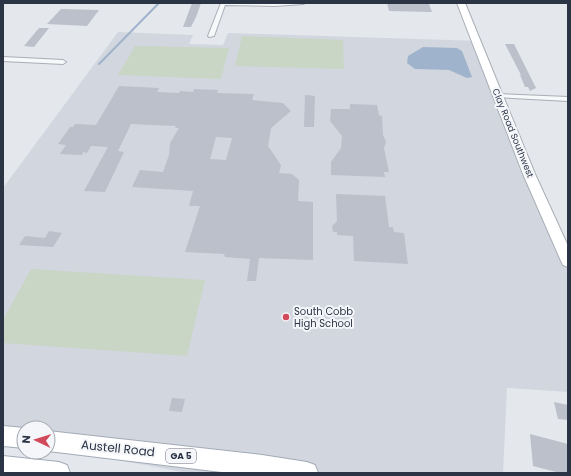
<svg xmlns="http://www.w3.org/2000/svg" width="571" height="476" font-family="Poppins,sans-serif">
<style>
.built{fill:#d2d6de}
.green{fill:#c9d6c5}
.water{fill:#9fb4cc}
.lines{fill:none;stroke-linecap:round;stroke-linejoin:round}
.stream{stroke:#9fb4cc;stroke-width:2}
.building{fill:#bbc0ca;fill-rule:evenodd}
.street-casing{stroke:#a9aeb7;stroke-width:2}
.secondary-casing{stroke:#a9aeb7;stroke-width:2}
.primary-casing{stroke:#a3abb8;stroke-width:2}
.street{fill:#f7f8fa;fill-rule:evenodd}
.secondary{fill:#fff;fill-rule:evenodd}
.primary{fill:#fff;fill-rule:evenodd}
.poi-dot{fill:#d1495b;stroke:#f4f6f9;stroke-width:1.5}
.labels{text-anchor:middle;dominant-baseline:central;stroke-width:4;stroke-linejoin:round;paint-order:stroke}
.far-street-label{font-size:9px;fill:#2b3445;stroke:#f4f6f9}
.shield{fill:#f4f6f9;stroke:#676e7b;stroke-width:1}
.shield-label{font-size:9px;font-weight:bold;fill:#2b3445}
.poi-label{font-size:10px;fill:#2b3445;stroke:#f4f6f9;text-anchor:start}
.near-street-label{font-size:12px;fill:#2b3445;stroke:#f4f6f9}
</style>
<rect width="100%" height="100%" fill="#e4e7ec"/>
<!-- built -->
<path class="built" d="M118,32L193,35L189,44L223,45L228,33L480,41L499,93L568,246V392L507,388L503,473H188L48,447V428H24L3,437V188Z"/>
<!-- green -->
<path class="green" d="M242,36L343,40L344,69L235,66Z
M135,46L229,48L221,79L118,75Z
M31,269L205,280L187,356L3,343V320Z"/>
<!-- water -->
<path class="water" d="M423,47L457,48L462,51L472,77L467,78L449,70L415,69L407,63L408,56Z"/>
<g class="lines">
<!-- stream -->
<path class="stream" d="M99,64L159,3"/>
</g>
<!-- building -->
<path class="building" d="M192,3H201L196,17L191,27H183Z
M387,3L429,4L432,12L389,11Z
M61,9H63L99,10L87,26L47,24Z
M39,28H49L34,47L24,46Z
M505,44H514L536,88L530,91L528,87H525L520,75H521Z
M119,86L159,88L157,92L179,93L180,91L193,92L194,89L218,90L217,93L254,94L252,100L283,103L291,111L271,128L268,146L281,165L279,173L292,174L299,180L298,201L313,202V260L259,258L256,281H247L250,259L225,257L224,254L185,252L200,206H189L193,191L132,187L140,170L163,172L169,155L170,143L179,128H175L176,126L131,124L118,151L124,152L105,192L84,191L108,147L91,146L87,153L83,152L82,155L60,154L66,145L58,144L70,127H73L75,124L96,125ZM216,137L232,138L226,160L210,159Z
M305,95L315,96L314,127H304Z
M350,104L377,105L379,115L382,116L383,135L386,142L384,148L389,172H384L385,177L331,175V162L341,148L342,136L330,121L331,109H350Z
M336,194L385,196L389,227H393L394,232L404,233L408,264L354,261L353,236L337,235V232H333L332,226L337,221Z
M49,231L62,233L53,247L19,245L25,236L45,238Z
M172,398L185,399L182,412L169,411Z
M554,402L568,405V420L558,419Z
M530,434L568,444V473H560L533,466Z"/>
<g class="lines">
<defs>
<path id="street" d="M221,3H305L303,4L275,6L225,5L214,36L209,37L208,36Z
M3,57L63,60L66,62L63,64L3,61Z
M497,94L568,97V101L495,97L494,96Z"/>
<path id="secondary" d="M457,3H465L535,174L568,246V267L563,265L561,261L523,174Z"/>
<path id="primary" d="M3,426L25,428L24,448L3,446Z
M48,431L262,455L307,462L315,465L318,473H230L48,451Z
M3,456L59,462L67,465L70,473H3Z"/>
</defs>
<!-- street casing -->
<use href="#street" class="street-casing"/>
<!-- secondary casing -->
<use href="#secondary" class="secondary-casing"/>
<!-- primary casing -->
<use href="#primary" class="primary-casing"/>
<!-- street -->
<use href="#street" class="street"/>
<!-- secondary -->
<use href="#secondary" class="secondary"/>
<!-- primary -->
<use href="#primary" class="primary"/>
</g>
<!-- markers -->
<circle class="poi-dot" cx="286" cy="317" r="4"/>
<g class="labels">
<!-- far-street labels -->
<g class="far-street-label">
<text transform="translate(513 133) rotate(68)">Clay Road Southwest</text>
</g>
<!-- shield labels -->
<rect class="shield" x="166" y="449" width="30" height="14" rx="3"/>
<g class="shield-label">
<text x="181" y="456">GA 5</text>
</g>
<!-- poi labels -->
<g class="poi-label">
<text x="294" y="311">South Cobb<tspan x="294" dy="12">High School</tspan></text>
</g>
<!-- near-street labels -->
<g class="near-street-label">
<text transform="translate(118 448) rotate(6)">Austell Road</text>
</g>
</g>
<!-- border -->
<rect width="571" height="476" fill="none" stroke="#2b3445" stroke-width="8"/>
<!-- north arrow -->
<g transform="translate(36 440) rotate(274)"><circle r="19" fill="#f4f6f9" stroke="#a4a8b1"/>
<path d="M0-3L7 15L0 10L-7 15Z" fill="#d1495b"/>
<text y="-6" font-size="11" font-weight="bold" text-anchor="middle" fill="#2b3445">N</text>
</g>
</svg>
